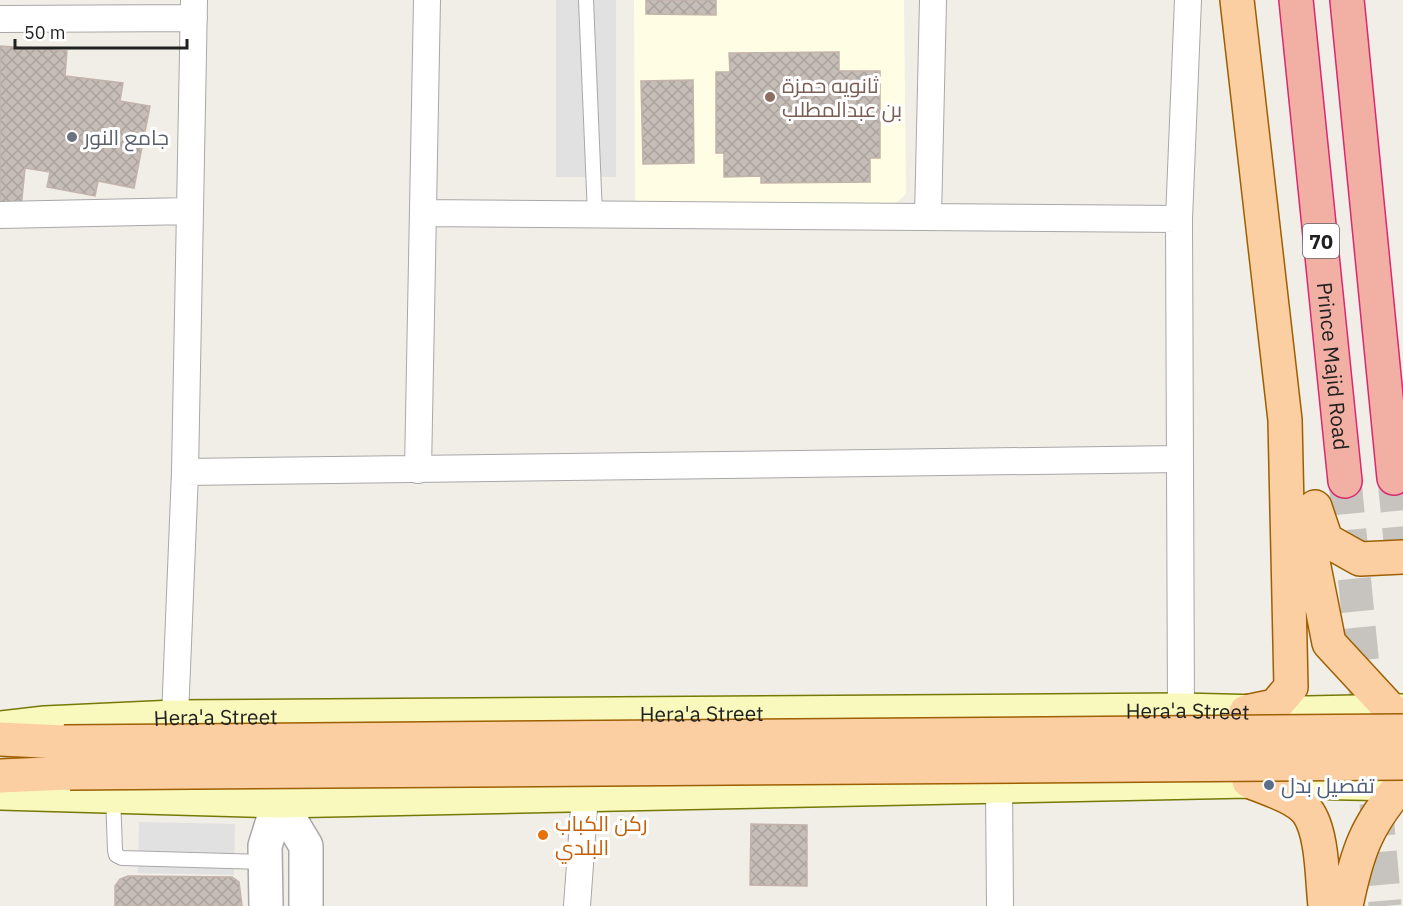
<svg xmlns="http://www.w3.org/2000/svg" width="1403" height="906" font-family="'IBM Plex Sans',Cairo,sans-serif">
	<defs>
		<pattern id="building-cross-hatch" width="8" height="8" patternUnits="userSpaceOnUse" patternTransform="scale(1.5)"><rect width="8" height="8" fill="#c6bdb7"/><path d="M0 0l8 8M0 8l8-8" fill="none" stroke="#aaa29d"/></pattern>
	</defs>
	<rect width="100%" height="100%" fill="#f1ede7"/>
	<path fill="#fffde3" d="M634 0H904L906 194 895 204 635 206Z"/>
	<path fill="#e1e1e1" d="M556 0H616V177H556Z
		M139 822 235 824 234 875 138 873Z"/>
	<path fill="url(#building-cross-hatch)" stroke="#c3b3aa" stroke-width="1.5" d="M646 0H716V15L646 14Z
		M0 46 67 51 65 76 123 83 120 101 150 106 134 188 98 181 95 196 47 187 50 172 25 168 21 209H0Z
		M839 52V71H880V158H870V182L761 183V176L724 177V153H716V72H730L729 53Z
		M693 80 694 163 643 164 641 81Z
		M751 824 807 825V886L750 885Z
		M128 876 232 877 239 882 242 906H115V886L120 879Z"/>
	<g fill="none" stroke-linecap="round" stroke-linejoin="round">
		<path stroke="#c7c4bf" stroke-width="33" stroke-dasharray="33 16" stroke-linecap="butt" d="M1394 478 1403 573
			M1345 481 1366 698
			M1376 803 1385 906"/>
		<g stroke="#a8a8a8" stroke-width="16">
			<path id="service" d="M586 0 595 215
				M113 796 115 850 116 855 122 858 265 862"/>
		</g>
		<g stroke="#a8a8a8" stroke-width="28">
			<path id="minor" d="M0 19 194 18
				M423 213 1179 219
				M0 215 189 211
				M928 217 933 0
				M418 470 427 0
				M185 472 1180 459
				M1181 710 1179 219 1188 0
				M175 717 185 472 194 0
				M999 787 1000 906
				M577 906 585 795"/>
		</g>
		<g stroke="#a8a8a8" stroke-width="36">
			<path id="tertiary" d="M279 801 306 846V906
				M266 906 265 846 279 801"/>
		</g>
		<g stroke="#757a05" stroke-width="36">
			<g id="secondary">
				<path id="s1" d="M0 728 45 723 175 717 1181 710 1308 713 1403 711"/>
				<path d="M0 793 279 801 1249 781 1403 784"/>
			</g>
		</g>
		<g stroke="#9d6000" stroke-width="36">
			<path id="primary" d="M1237 0 1285 420 1291 687 1275 706 1246 712
				M1315 507 1326 540 1360 559 1403 557
				M1304 516 1329 643 1403 723
				M0 739 64 742
				M0 776 70 773
				M1249 781C1267 789 1294 796 1307 811 1323 832 1322 880 1325 906
				M1346 906C1357 852 1366 825 1403 783"/>
		</g>
		<g stroke="#db2871" stroke-width="36">
			<g id="trunk">
				<path id="s2" d="M1296 0 1345 481"/>
				<path d="M1347 0 1394 478"/>
			</g>
		</g>
		<use href="#service" stroke="#fff" stroke-width="14"/>
		<use href="#minor" stroke="#fff" stroke-width="26"/>
		<use href="#tertiary" stroke="#fff" stroke-width="33"/>
		<use href="#secondary" stroke="#faf9bd" stroke-width="33"/>
		<use href="#primary" stroke="#fccfa2" stroke-width="33"/>
		<use href="#trunk" stroke="#f2b0a4" stroke-width="33"/>
		<g stroke="#9d6000" stroke-width="36" stroke-linecap="butt">
			<path id="primary-bridge" d="M64 742 1403 731
				M70 773 1403 763"/>
		</g>
		<use href="#primary-bridge" stroke="#fccfa2" stroke-width="33"/>
	</g>
	<circle fill="#8d6e63" stroke="#fff" stroke-width="2" cx="770" cy="97" r="6"/>
	<circle fill="#6b7280" stroke="#fff" stroke-width="2" cx="72" cy="137" r="6"/>
	<circle fill="#5c6f8a" stroke="#fff" stroke-width="2" cx="1269" cy="785" r="6"/>
	<circle fill="#e8710a" stroke="#fff" stroke-width="2" cx="543" cy="835" r="6"/>
	<g text-anchor="middle" dominant-baseline="central" stroke-width="6" stroke-linejoin="round" paint-order="stroke">
		<rect fill="#fff" stroke="#646464" stroke-width="1.5" x="1303" y="224" width="36" height="34" rx="4.5"/>
		<g font-size="20" font-weight="bold" fill="#212121">
			<text x="1321" y="241">70</text>
		</g>
		<g font-size="21" fill="#785e54" stroke="#fff" text-anchor="start">
			<text x="782" y="85">ثانويه حمزة<tspan x="782" dy="24">بن عبدالمطلب</tspan></text>
		</g>
		<g font-size="21" fill="#5b616d" stroke="#fff" text-anchor="start">
			<text x="84" y="137">جامع النور</text>
		</g>
		<g font-size="21" fill="#212121" stroke="#fff">
			<text stroke="none"><textPath href="#s2" startOffset="368">Prince Majid Road</textPath></text>
			<text stroke="none"><textPath href="#s1" startOffset="1188">Hera'a Street</textPath></text>
			<text stroke="none"><textPath href="#s1" startOffset="702">Hera'a Street</textPath></text>
			<text stroke="none"><textPath href="#s1" startOffset="216">Hera'a Street</textPath></text>
		</g>
		<g font-size="21" fill="#4e5e75" stroke="#fff" text-anchor="start">
			<text x="1281" y="785">تفصيل بدل</text>
		</g>
		<g font-size="21" fill="#c56008" stroke="#fff" text-anchor="start">
			<text x="555" y="823">ركن الكباب<tspan x="555" dy="24">البلدي</tspan></text>
		</g>
	</g>
	<path d="M15 39v9h172v-9" fill="none" stroke="#212121" stroke-width="3"/>
	<text x="24" y="39" font-size="18" fill="#212121" stroke="#ffffff" stroke-width="4.5" paint-order="stroke">50 m</text>
</svg>
